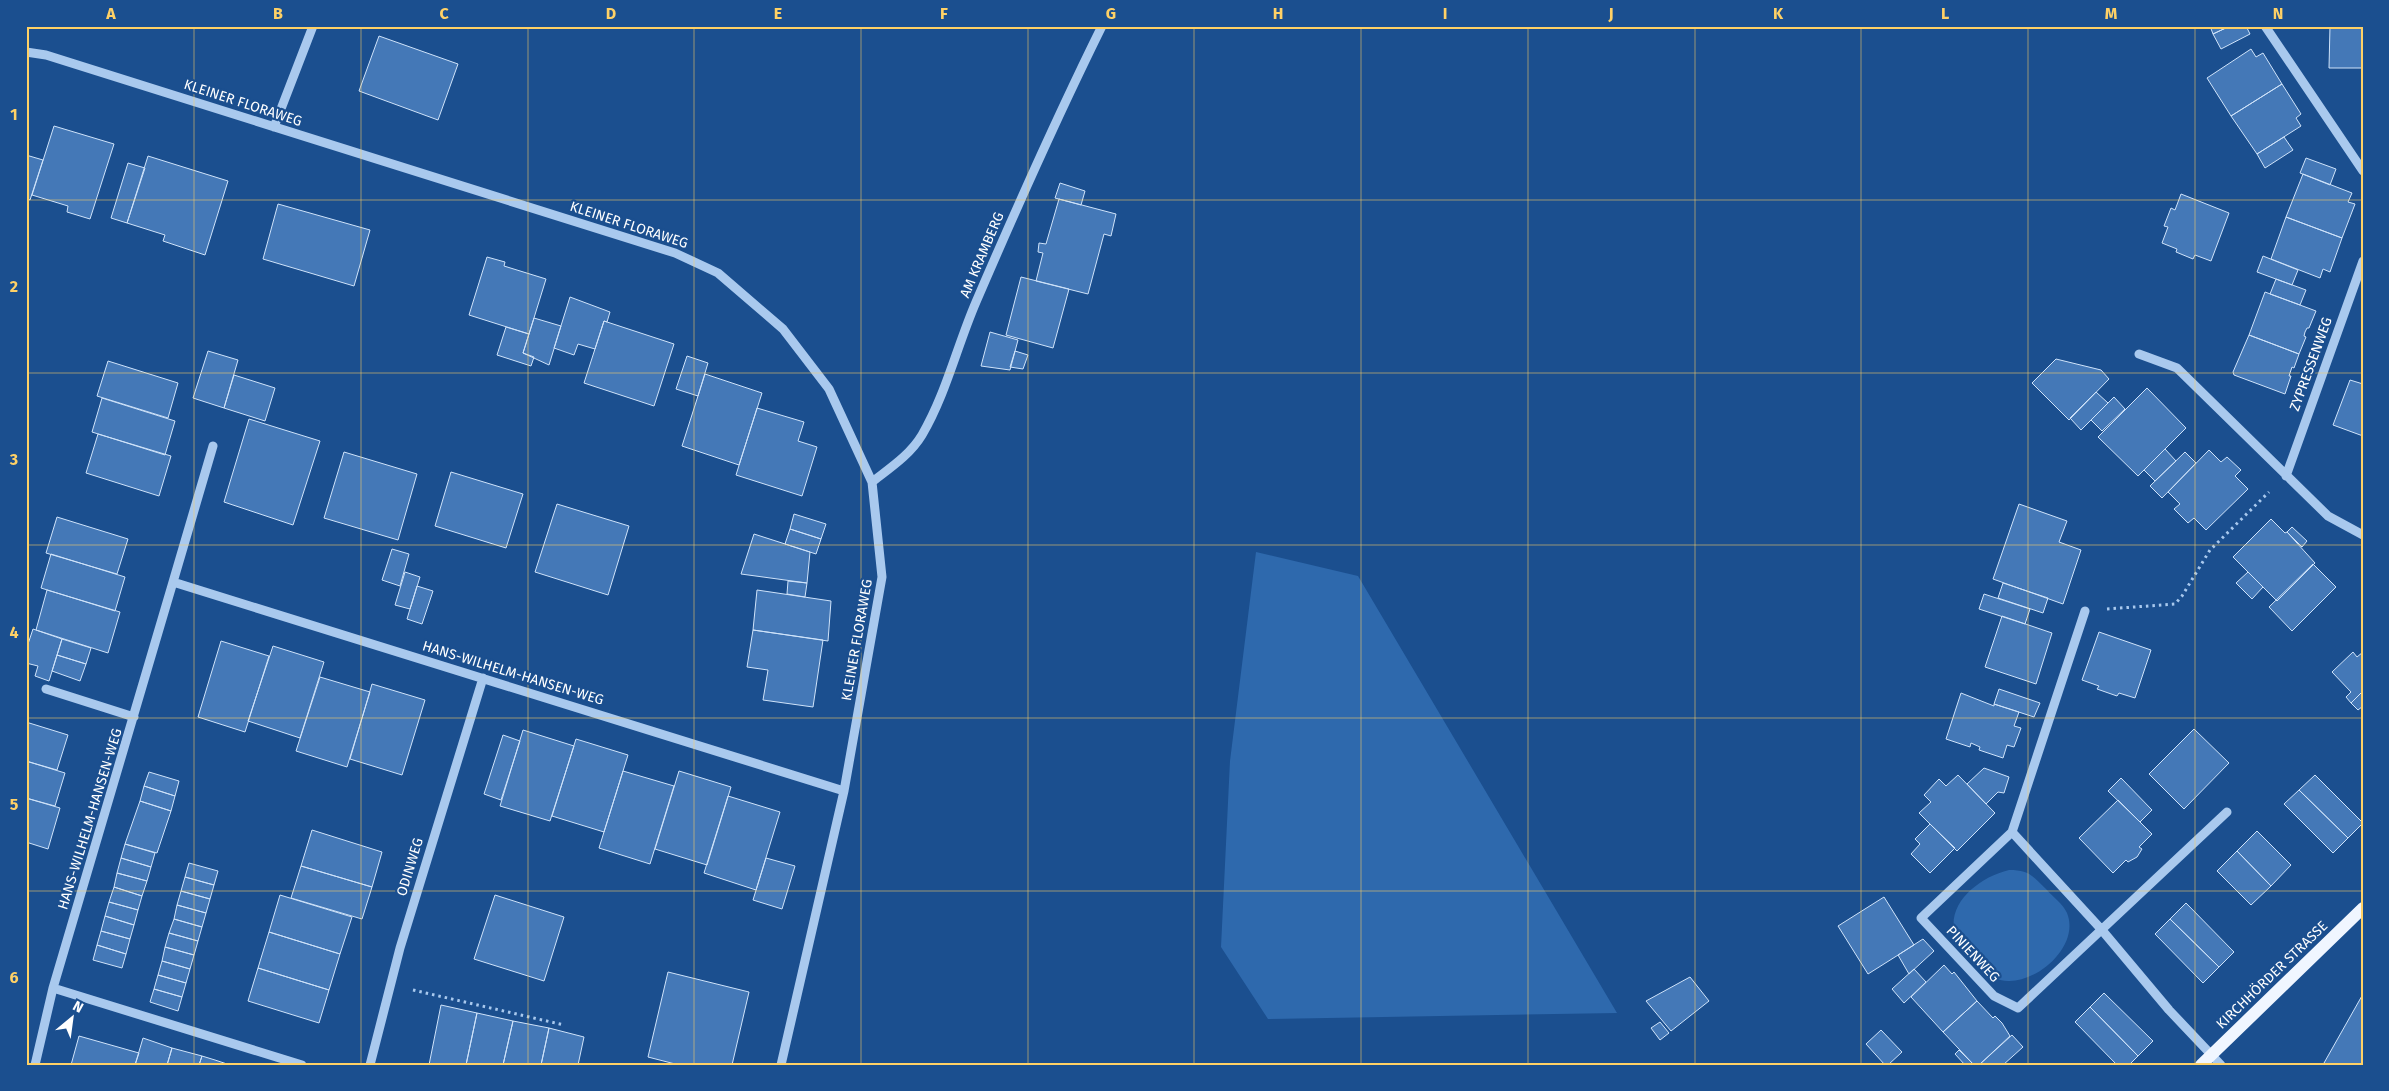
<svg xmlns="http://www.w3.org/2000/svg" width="2389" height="1091" font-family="'Fira Sans',sans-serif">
	<rect width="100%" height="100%" fill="#1b4f8f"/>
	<path fill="#2e69ad" d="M1256 552 1358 576 1617 1013 1268 1019 1221 947 1230 761Z
		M2009 870C2029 870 2033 876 2047 890 2053 897 2063 904 2067 913 2080 945 2039 982 2008 981 1991 981 1976 965 1965 952 1934 915 1972 879 2009 870Z"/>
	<path fill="#4478b7" stroke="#cfe3fa" d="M2210 26H2230L2213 34Z
		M2230 26H2246L2250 34 2221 49 2213 34Z
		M2330 26H2363V68H2329Z
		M379 36 458 64 438 120 359 91Z
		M2251 49 2256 57 2263 53 2282 84 2231 116 2207 78Z
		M2282 84 2301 114 2296 118 2301 126 2257 154 2231 116Z
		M54 126 114 144 90 219 67 212 68 206 32 195Z
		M2284 137 2293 150 2265 168 2257 154Z
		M26 155 43 160 30 200 26 198Z
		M148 156 228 181 205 255 163 241 165 235 127 223Z
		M2306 158 2336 169 2330 185 2300 173Z
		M128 163 145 168 127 223 111 218Z
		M2303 174 2352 193 2348 202 2355 204 2342 238 2286 217Z
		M1060 183 1085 191 1081 205 1055 198Z
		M2181 194 2229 213 2211 261 2195 255 2193 259 2176 252 2177 249 2162 243 2168 227 2164 226 2171 208 2175 210Z
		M1059 199 1116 214 1111 236 1104 234 1088 294 1036 281 1043 253 1038 252 1039 243 1046 244Z
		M278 204 370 230 354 286 263 259Z
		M2286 217 2342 238 2330 272 2323 269 2320 278 2271 259Z
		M2263 256 2298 270 2292 285 2257 272Z
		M487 257 505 262 504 266 546 279 529 334 469 315Z
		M1021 277 1069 289 1053 348 1006 335Z
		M2276 279 2306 290 2300 305 2270 294Z
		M2265 292 2316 311 2309 328H2307L2305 332 2304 336 2306 337 2299 354 2249 335Z
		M570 297 610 312 607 322 604 321 595 349 578 344 574 355 554 348Z
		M534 318 561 326 549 365 523 353Z
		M604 321 674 344 654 406 584 383Z
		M506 327 529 334 523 353 534 357 531 366 497 355Z
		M990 332 1018 340 1010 370 981 366Z
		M2249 335 2299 354 2294 368 2292 367 2289 376H2291L2285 394 2234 375 2233 372Z
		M208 351 238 360 224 408 193 398Z
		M1015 351 1028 355 1023 369 1010 367Z
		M687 356 708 363 698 396 676 389Z
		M2056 359 2101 370 2109 379 2069 420 2032 383Z
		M108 361 178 383 168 418 97 396Z
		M705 374 762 393 739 465 682 446Z
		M234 375 275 388 265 421 224 408Z
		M2350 380 2363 384V436L2333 425Z
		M2147 388 2186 428 2138 476 2098 437Z
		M2096 392 2108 403 2081 430 2070 418Z
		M2114 397 2125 409 2102 431 2091 420Z
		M102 398 175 421 165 455 92 432Z
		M757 408 804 422 798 441 817 447 802 496 736 475Z
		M249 419 320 441 293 525 224 502Z
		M98 434 171 456 159 496 86 473Z
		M2165 449 2176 461 2155 481 2144 470Z
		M2209 450 2221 462 2227 457 2241 470 2235 476 2248 489 2206 530 2194 518 2188 523 2174 509 2180 504 2168 492Z
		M344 452 417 474 398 540 324 518Z
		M2185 452 2196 463 2162 498 2150 486Z
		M451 472 523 494 506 548 435 526Z
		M557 504 629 526 608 595 535 572Z
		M2019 504 2067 521 2059 542 2081 550 2063 604 1993 579Z
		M794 514 826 524 821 539 790 529Z
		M57 517 128 539 117 574 46 553Z
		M2271 519 2285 533 2287 532 2315 563 2277 601 2233 557Z
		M2292 527 2307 541 2302 547 2287 532Z
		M790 529 821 539 816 554 785 544Z
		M754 534 810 552 807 583 741 574Z
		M392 549 409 554 400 586 382 580Z
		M51 554 125 577 115 611 41 588Z
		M2313 564 2336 587 2292 631 2269 607Z
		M405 572 420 577 410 609 395 605Z
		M2248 572 2263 587 2252 599 2236 583Z
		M788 581 807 583 805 597 787 594Z
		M2003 583 2048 598 2043 613 1998 598Z
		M417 586 433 591 422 624 407 619Z
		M47 590 120 612 108 653 36 630Z
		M757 590 831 601 828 641 753 630Z
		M1984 594 2030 609 2025 624 1979 609Z
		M2002 616 2052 633 2036 684 1985 667Z
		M33 629 62 639 49 681 35 676 38 666 26 663V650Z
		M753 630 823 640 813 707 763 700 768 670 747 667Z
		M2099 632 2151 650 2135 698 2119 693 2117 696 2097 689 2099 686 2082 680Z
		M62 639 91 648 86 664 57 655Z
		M221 641 269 656 245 732 198 717Z
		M273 646 324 662 300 738 248 721Z
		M2353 652 2357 657 2363 652V691L2351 703 2346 697 2351 692 2332 672Z
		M57 655 86 664 80 681 52 671Z
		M320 677 370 692 347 767 296 751Z
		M372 684 425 700 402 775 350 759Z
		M1999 689 2040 703 2034 717 1994 704Z
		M2363 691V706L2358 710 2351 703Z
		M1961 693 1994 706V704L2019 712 2014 726 2021 728 2014 747 2007 745 2003 758 1979 750 1980 747 1971 743 1970 747 1946 739Z
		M26 722 68 735 57 770 26 761Z
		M2194 729 2229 763 2184 809 2149 774Z
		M523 730 574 746 550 821 500 806Z
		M503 735 520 741 501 800 484 794Z
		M576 739 628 755 604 832 552 816Z
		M26 761 65 773 55 806 26 798Z
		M1984 768 2009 777 2004 793 1998 792 1986 804 1967 784Z
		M623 771 674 786 650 864 599 848Z
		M679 771 731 787 707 865 655 849Z
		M149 772 179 781 175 796 144 786Z
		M1958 775 1995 813 1957 851 1919 813 1931 802 1924 795 1939 779 1946 786Z
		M2315 775 2363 823 2348 838 2299 790Z
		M2121 778 2152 810 2140 822 2108 791Z
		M144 786 175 796 171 811 140 801Z
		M2299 790 2348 838 2333 853 2284 804Z
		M728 796 780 812 756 890 704 873Z
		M26 798 60 808 48 849 26 842Z
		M2118 800 2152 834 2139 847 2142 849 2137 857 2128 862 2126 860 2113 873 2079 838Z
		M140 801 171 811 157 853 125 844Z
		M1930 824 1955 848 1930 873 1911 854 1920 844 1915 839Z
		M312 830 382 852 372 887 301 866Z
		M2257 831 2291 865 2271 886 2237 851Z
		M125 844 155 853 151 867 121 858Z
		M2237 851 2271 886 2251 905 2217 871Z
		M121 858 151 867 147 881 117 873Z
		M766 858 795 866 782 909 753 900Z
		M189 863 218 871 214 885 185 877Z
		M301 866 372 887 362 919 291 898Z
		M117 873 147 881 142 896 114 887Z
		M185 877 214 885 210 899 181 891Z
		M114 887 142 896 138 910 109 902Z
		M181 891 210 899 206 913 177 905Z
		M280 895 352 917 340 954 269 932Z
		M495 895 564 917 544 981 474 959Z
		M1884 897 1914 945 1868 974 1838 926Z
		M109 902 138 910 134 925 105 916Z
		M2186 903 2234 952 2219 967 2170 919Z
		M177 905 206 913 202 927 174 919Z
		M105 916 134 925 130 939 101 931Z
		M174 919 202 927 198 941 169 933Z
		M2170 919 2219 967 2203 983 2155 934Z
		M101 931 130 939 126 954 97 945Z
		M269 932 340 954 329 990 258 968Z
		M169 933 198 941 194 955 165 947Z
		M1923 939 1934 951 1909 974 1898 955Z
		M97 945 126 954 122 968 93 960Z
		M165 947 194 955 190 969 162 961Z
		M162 961 190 969 186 983 158 975Z
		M1944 965 1952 974 1954 972 1977 1001 1943 1032 1911 997Z
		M258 968 329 990 319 1023 248 1001Z
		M1914 969 1926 982 1904 1003 1892 989Z
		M668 972 749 992 732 1065H679L648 1057Z
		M158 975 186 983 182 997 154 989Z
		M1690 977 1709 1001 1671 1031 1646 1001Z
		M154 989 182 997 178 1011 150 1002Z
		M2104 993 2153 1041 2138 1056 2090 1007Z
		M2363 994V1065H2328L2324 1063Z
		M1977 1001 1993 1018 1995 1016 2002 1023 2010 1036 1979 1065H1974L1943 1032Z
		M441 1005 477 1013 466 1065H429Z
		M2090 1007 2138 1056 2129 1065H2117L2075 1022Z
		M477 1013 513 1021 503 1065H466Z
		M513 1021 549 1028 541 1065H503Z
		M1660 1022 1669 1033 1660 1040 1651 1028Z
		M549 1028 584 1037 578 1065H541Z
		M1881 1030 1902 1052 1888 1065H1885L1866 1044Z
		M2012 1035 2023 1047 2003 1065H1979Z
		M79 1036 139 1053 135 1065H71Z
		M143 1038 172 1048 167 1065H135Z
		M172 1048 202 1056 199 1065H167Z
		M1959 1050 1974 1065H1965L1955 1054Z
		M202 1056 215 1060 230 1065H199Z"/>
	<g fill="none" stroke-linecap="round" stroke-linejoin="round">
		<path stroke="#a9c9ee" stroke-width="3" stroke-dasharray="2.5 4" stroke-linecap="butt" d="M2107 609 2175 604 2182 596 2210 550 2269 492
			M413 990 564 1025"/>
		<path stroke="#a9c9ee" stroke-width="9" d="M2265 26 2363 171
			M26 52 46 55 675 253 718 273 783 329 829 389 872 482 882 577 844 791 781 1065
			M274 127 313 26
			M2139 354 2177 368 2328 516 2363 535
			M2286 476 2363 261
			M872 482C890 468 910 455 922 435 946 394 957 346 976 302 1016 209 1057 117 1102 26
			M173 582 213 446
			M2085 611 2012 832 2101 929 2169 1010 2221 1065
			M46 689 134 717
			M2012 832 1921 918 1994 996 2018 1008 2227 812
			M53 988 302 1065
			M35 1065 53 988 173 582 844 791
			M370 1065 400 948 483 678"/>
		<path stroke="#f0f6ff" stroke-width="12" d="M2201 1065 2363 908"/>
	</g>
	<path fill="none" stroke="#ffd166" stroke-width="1" stroke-opacity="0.55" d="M194 26V1065M361 26V1065M528 26V1065M694 26V1065M861 26V1065M1028 26V1065M1194 26V1065M1361 26V1065M1528 26V1065M1695 26V1065M1861 26V1065M2028 26V1065M2195 26V1065M26 200H2363M26 373H2363M26 545H2363M26 718H2363M26 891H2363"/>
	<g text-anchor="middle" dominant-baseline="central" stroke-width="4.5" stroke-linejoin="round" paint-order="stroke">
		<g font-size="14" fill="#fff" stroke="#1b4f8f">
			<text transform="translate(243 103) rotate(18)">KLEINER FLORAWEG</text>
			<text transform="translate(629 225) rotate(18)">KLEINER FLORAWEG</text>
			<text transform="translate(982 255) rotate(-67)">AM KRAMBERG</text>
			<text transform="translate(2311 364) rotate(-70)">ZYPRESSENWEG</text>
			<text transform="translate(857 640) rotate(-80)">KLEINER FLORAWEG</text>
			<text transform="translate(513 673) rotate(17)">HANS-WILHELM-HANSEN-WEG</text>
			<text transform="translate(90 819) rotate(-73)">HANS-WILHELM-HANSEN-WEG</text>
			<text transform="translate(410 867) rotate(-73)">ODINWEG</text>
			<text transform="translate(1973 954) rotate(47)">PINIENWEG</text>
			<text transform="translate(2272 975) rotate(-44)">KIRCHHÖRDER STRASSE</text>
		</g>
	</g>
	<rect width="2389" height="1091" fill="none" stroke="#1b4f8f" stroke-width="55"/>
	<g transform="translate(72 1018) rotate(29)" stroke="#1b4f8f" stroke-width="4" paint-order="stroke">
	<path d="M0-4L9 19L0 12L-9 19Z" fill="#ffffff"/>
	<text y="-8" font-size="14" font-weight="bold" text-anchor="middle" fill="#ffffff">N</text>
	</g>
	<rect x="28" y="28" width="2334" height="1036" fill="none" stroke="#ffd166" stroke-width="2"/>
	<g font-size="16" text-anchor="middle" font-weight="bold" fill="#ffd166">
		<text x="111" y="19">A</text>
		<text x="278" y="19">B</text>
		<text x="444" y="19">C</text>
		<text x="611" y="19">D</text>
		<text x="778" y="19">E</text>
		<text x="944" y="19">F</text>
		<text x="1111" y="19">G</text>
		<text x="1278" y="19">H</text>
		<text x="1445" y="19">I</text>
		<text x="1611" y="19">J</text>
		<text x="1778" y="19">K</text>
		<text x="1945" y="19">L</text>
		<text x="2111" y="19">M</text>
		<text x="2278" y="19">N</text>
		<text x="14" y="120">1</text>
		<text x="14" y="292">2</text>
		<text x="14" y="465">3</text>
		<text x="14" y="638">4</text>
		<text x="14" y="810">5</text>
		<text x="14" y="983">6</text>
	</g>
</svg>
